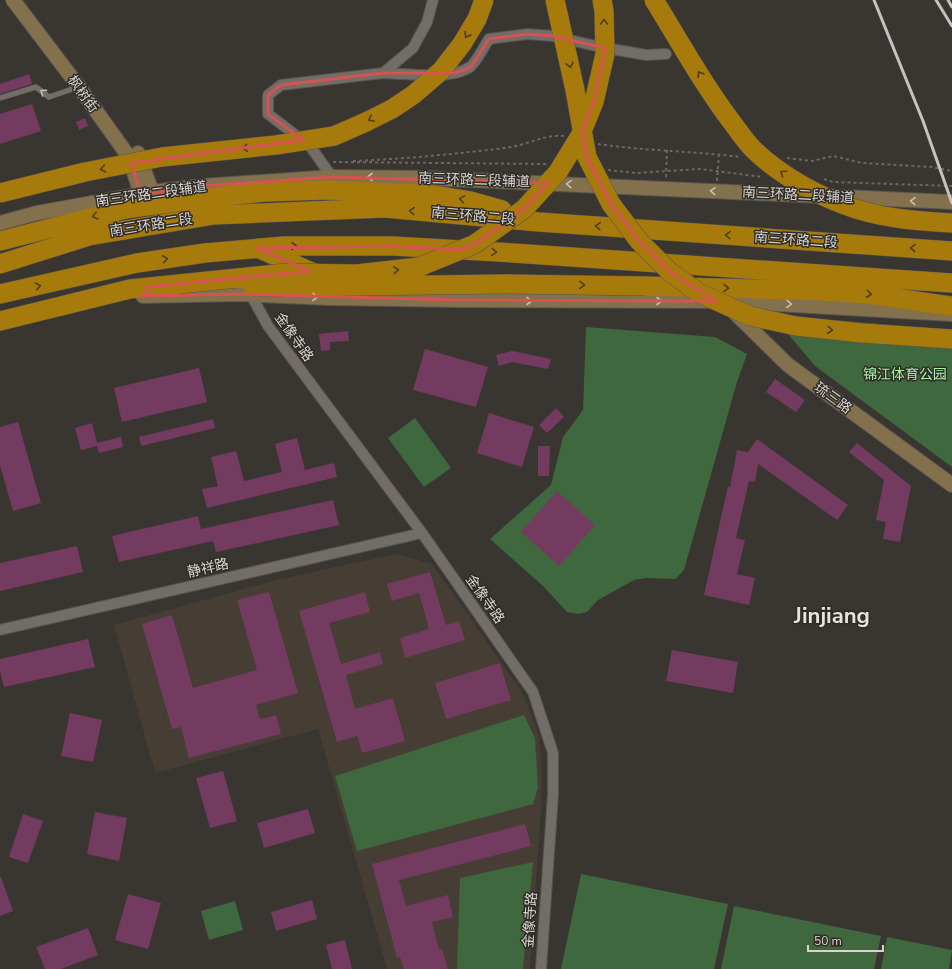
<svg xmlns="http://www.w3.org/2000/svg" width="952" height="969" font-family="'Nunito Sans','Noto Sans SC',sans-serif">
	<rect width="100%" height="100%" fill="#393531"/>
	<path fill="#463d34" d="M396 554 432 564 522 692 539 735 542 778 541 809 530 969H387L318 729 155 773 114 625 276 580Z"/>
	<path fill="#3f683f" d="M772 315 952 330V467L815 366Z
		M586 327 715 337 747 354 737 382 684 570 675 579 646 578 634 580 598 600 587 612 579 614 567 612 543 586 490 539 551 485 563 437 583 410Z
		M415 418 451 468 424 487 388 438Z
		M524 715 535 738 538 788 533 804 357 851 335 776Z
		M533 862 523 969H457L460 878Z
		M581 874 728 904 714 969H561Z
		M235 901 243 930 209 940 201 911Z
		M734 906 881 936 874 969H721Z
		M887 937 952 950 949 969H881Z"/>
	<path fill="#743b61" d="M29 74 32 84 0 94V84Z
		M32 104 41 131 0 144V114Z
		M85 118 88 126 79 130 76 122Z
		M348 331 349 341 330 342V350L321 351 319 334Z
		M425 349 488 367 476 407 413 390Z
		M512 351 551 359 548 369 512 362 499 366 496 355Z
		M199 368 207 402 122 422 114 388Z
		M775 379 805 400 796 412 766 392Z
		M556 408 564 417 547 433 539 425Z
		M489 413 534 427 522 467 477 453Z
		M213 419 215 428 141 446 139 437Z
		M18 422 41 503 13 511 0 465V427Z
		M92 423 97 443 121 437 123 447 99 453 97 446 81 450 75 428Z
		M297 438 305 470 334 463 337 477 207 508 202 489 218 486 211 457 236 451 244 481 282 472 275 444Z
		M757 439 848 505 837 520 758 464 755 482 749 481 736 538 745 540 737 574 755 578 749 605 704 595 728 486 730 487 737 450 748 452Z
		M857 443 911 486 900 542 883 539 886 522 876 520 884 480 849 452Z
		M538 446H550L549 476H538Z
		M557 491 595 525 559 566 521 532Z
		M333 500 339 525 216 552 213 541 119 562 112 536 198 516 201 529Z
		M77 546 83 572 0 591V563Z
		M430 572 446 625 459 621 465 640 405 658 400 638 429 629 419 593 392 601 387 584Z
		M269 592 298 693 256 705 260 719 276 715 281 734 189 758 181 727 172 729 142 624 172 615 193 688 257 670 237 600Z
		M365 592 370 612 329 623 341 664 380 652 383 664 346 675 355 709 393 698 405 741 362 753 357 736 337 742 299 611Z
		M88 639 95 667 4 687 0 671V659Z
		M672 650 738 662 733 693 666 681Z
		M500 663 511 700 446 719 435 683Z
		M70 713 102 720 93 762 61 756Z
		M223 771 237 821 210 828 196 778Z
		M308 809 315 833 264 848 257 823Z
		M95 812 127 818 119 861 87 854Z
		M23 814 43 821 28 863 9 857Z
		M525 824 531 846 399 880 406 906 448 895 453 917 432 922 439 950 442 949 448 969H404L400 957 397 958 372 864Z
		M1 877 13 911 0 916V878Z
		M128 894 161 903 148 949 115 940Z
		M312 900 317 919 276 931 271 912Z
		M88 928 98 955 61 969H45L36 947Z
		M345 940 352 969H332L326 945Z"/>
	<g fill="none" stroke-linecap="round" stroke-linejoin="round">
		<g stroke="#575350" stroke-width="6">
			<path id="lane" d="M0 98 36 87 49 97 78 87"/>
		</g>
		<g stroke="#575350" stroke-width="12">
			<path id="street" d="M383 73C406 74 451 80 470 67 475 64 485 45 489 39L527 34 553 36 600 47 646 55 666 54
				M332 177 310 146 268 114V95L281 85 383 73 413 48 427 22 433 0
				M251 295 268 326 422 533 533 692 553 753V794L541 969
				M0 630 422 533"/>
		</g>
		<g stroke="#575350" stroke-width="16">
			<path id="secondary" d="M13 0 79 87 129 157 141 194
				M138 153 152 192
				M0 223 37 213 152 192 202 186 332 177 427 178 952 202
				M143 296 240 294 329 298 457 300 723 301 951 314
				M735 313 788 365 952 485"/>
		</g>
		<g stroke="#575350" stroke-width="20">
			<path id="highway" d="M0 241 125 209 212 197 265 192 328 190 426 194 470 201 502 210
				M260 249 316 274
				M0 264 89 236 214 215 385 208 539 222 952 251
				M645 286 822 291 867 294 952 306
				M0 294 137 263 205 253 284 246H393L513 253 952 283
				M0 321 130 289 179 284"/>
		</g>
		<path stroke="#6c6965" stroke-width="2" stroke-dasharray="3 3" stroke-linecap="butt" d="M598 144C645 151 693 151 741 157
			M787 158 812 161 833 156 862 163 932 167 952 171
			M353 161C404 159 455 154 505 148 525 146 544 134 564 136
			M333 162 546 164
			M608 170 636 173 700 169 763 177
			M666 177 667 150
			M824 179 833 182 952 186
			M717 181 719 154"/>
		<use href="#lane" stroke="#726d68" stroke-width="5"/>
		<use href="#street" stroke="#726d68" stroke-width="10"/>
		<use href="#secondary" stroke="#82714c" stroke-width="14"/>
		<use href="#highway" stroke="#a77a0c" stroke-width="19"/>
		<path stroke="#c5c2bf" stroke-width="3" d="M874 0 923 121 952 203
			M936 0 952 26
			M948 0 952 7"/>
		<g stroke="#575350" stroke-width="20" stroke-linecap="butt">
			<path id="highway-bridge" d="M555 0 575 90 587 157 611 204 639 241 670 272 699 293 750 316 796 326 862 333 952 339
				M654 0C680 42 704 86 734 125 740 133 746 142 753 149 779 175 821 198 856 209 887 219 920 221 952 223
				M0 193 85 172 162 157 276 145 334 136 366 122 392 109 413 95 441 71 462 44 477 19 484 0
				M179 284 286 273 357 274 419 267 475 244 524 209 558 172 580 136 594 102 605 54 604 11 602 0
				M252 286 282 287 504 284 645 286"/>
		</g>
		<use href="#highway-bridge" stroke="#a77a0c" stroke-width="19"/>
	</g>
	<defs><path id="oneway-chevron" d="M-2-3.5L2.5 0L-2 3.5" fill="none" stroke-width="1.6" stroke-linecap="round" stroke-linejoin="round"/></defs>
	<g stroke="#4d3f20">
		<use href="#oneway-chevron" transform="translate(604 22) rotate(-91)"/>
		<use href="#oneway-chevron" transform="translate(467 35) rotate(121)"/>
		<use href="#oneway-chevron" transform="translate(570 65) rotate(77)"/>
		<use href="#oneway-chevron" transform="translate(700 74) rotate(-122)"/>
		<use href="#oneway-chevron" transform="translate(371 119) rotate(153)"/>
		<use href="#oneway-chevron" transform="translate(245 148) rotate(174)"/>
		<use href="#oneway-chevron" transform="translate(103 169) rotate(169)"/>
		<use href="#oneway-chevron" transform="translate(783 173) rotate(-145)"/>
		<use href="#oneway-chevron" transform="translate(462 199) rotate(-171)"/>
		<use href="#oneway-chevron" transform="translate(412 211) rotate(-175)"/>
		<use href="#oneway-chevron" transform="translate(95 216) rotate(166)"/>
		<use href="#oneway-chevron" transform="translate(598 226) rotate(-176)"/>
		<use href="#oneway-chevron" transform="translate(728 235) rotate(-176)"/>
		<use href="#oneway-chevron" transform="translate(294 246)"/>
		<use href="#oneway-chevron" transform="translate(913 248) rotate(-176)"/>
		<use href="#oneway-chevron" transform="translate(494 252) rotate(3)"/>
		<use href="#oneway-chevron" transform="translate(165 259) rotate(-8)"/>
		<use href="#oneway-chevron" transform="translate(396 270) rotate(-6)"/>
		<use href="#oneway-chevron" transform="translate(582 285) rotate(1)"/>
		<use href="#oneway-chevron" transform="translate(38 286) rotate(-13)"/>
		<use href="#oneway-chevron" transform="translate(726 288) rotate(2)"/>
		<use href="#oneway-chevron" transform="translate(869 294) rotate(6)"/>
		<use href="#oneway-chevron" transform="translate(830 330) rotate(6)"/>
	</g>
	<use stroke="#bebab7" href="#oneway-chevron" transform="translate(43 92) rotate(-146)"/>
	<g stroke="#c6c0b6">
		<use href="#oneway-chevron" transform="translate(370 177) rotate(-180)"/>
		<use href="#oneway-chevron" transform="translate(569 184) rotate(-177)"/>
		<use href="#oneway-chevron" transform="translate(713 191) rotate(-177)"/>
		<use href="#oneway-chevron" transform="translate(913 201) rotate(-177)"/>
		<use href="#oneway-chevron" transform="translate(315 297) rotate(2)"/>
		<use href="#oneway-chevron" transform="translate(529 301)"/>
		<use href="#oneway-chevron" transform="translate(659 301)"/>
		<use href="#oneway-chevron" transform="translate(789 304) rotate(3)"/>
	</g>
	<path fill="none" stroke="#d65352" stroke-width="3" stroke-linejoin="round" d="M527 34 553 36 605 48 594 102 582 130 587 157 611 204 639 241 670 272 716 301 457 300 240 294 142 296 147 295V287L309 271 257 248 393 246 461 250 475 244 524 209 548 183 332 177 202 186 141 194 131 163 303 140 268 114V95L281 85 383 73H456L471 67 489 39Z"/>
	<g text-anchor="middle" dominant-baseline="central" stroke-width="3" stroke-linejoin="round" paint-order="stroke">
		<g font-size="14" fill="#d7d4d1" stroke="#2f2b27">
			<text transform="translate(83 94) rotate(54)">枫树街</text>
			<text transform="translate(474 180) rotate(2)">南三环路二段辅道</text>
			<text transform="translate(151 194) rotate(-8)">南三环路二段辅道</text>
			<text transform="translate(798 195) rotate(3)">南三环路二段辅道</text>
			<text transform="translate(473 216) rotate(5)">南三环路二段</text>
			<text transform="translate(151 225) rotate(-9)">南三环路二段</text>
			<text transform="translate(796 240) rotate(4)">南三环路二段</text>
			<text transform="translate(294 337) rotate(55)">金像寺路</text>
			<text transform="translate(833 398) rotate(36)">琉三路</text>
			<text transform="translate(208 568) rotate(-13)">静祥路</text>
			<text transform="translate(485 599) rotate(55)">金像寺路</text>
			<text transform="translate(530 920) rotate(-86)">金像寺路</text>
		</g>
		<g font-size="14" fill="#a7f0a6" stroke="#2f2b27">
			<text x="905" y="374">锦江体育公园</text>
		</g>
		<g font-size="22" font-weight="bold" fill="#e8e3dd" stroke="#2f2b27">
			<text x="832" y="616">Jinjiang</text>
		</g>
	</g>
	<path d="M808 945v6h75v-6" fill="none" stroke="#d7d4d1" stroke-width="2"/>
	<text x="814" y="945" font-size="12" fill="#d7d4d1" stroke="#2f2b27" stroke-width="3" paint-order="stroke">50 m</text>
</svg>
